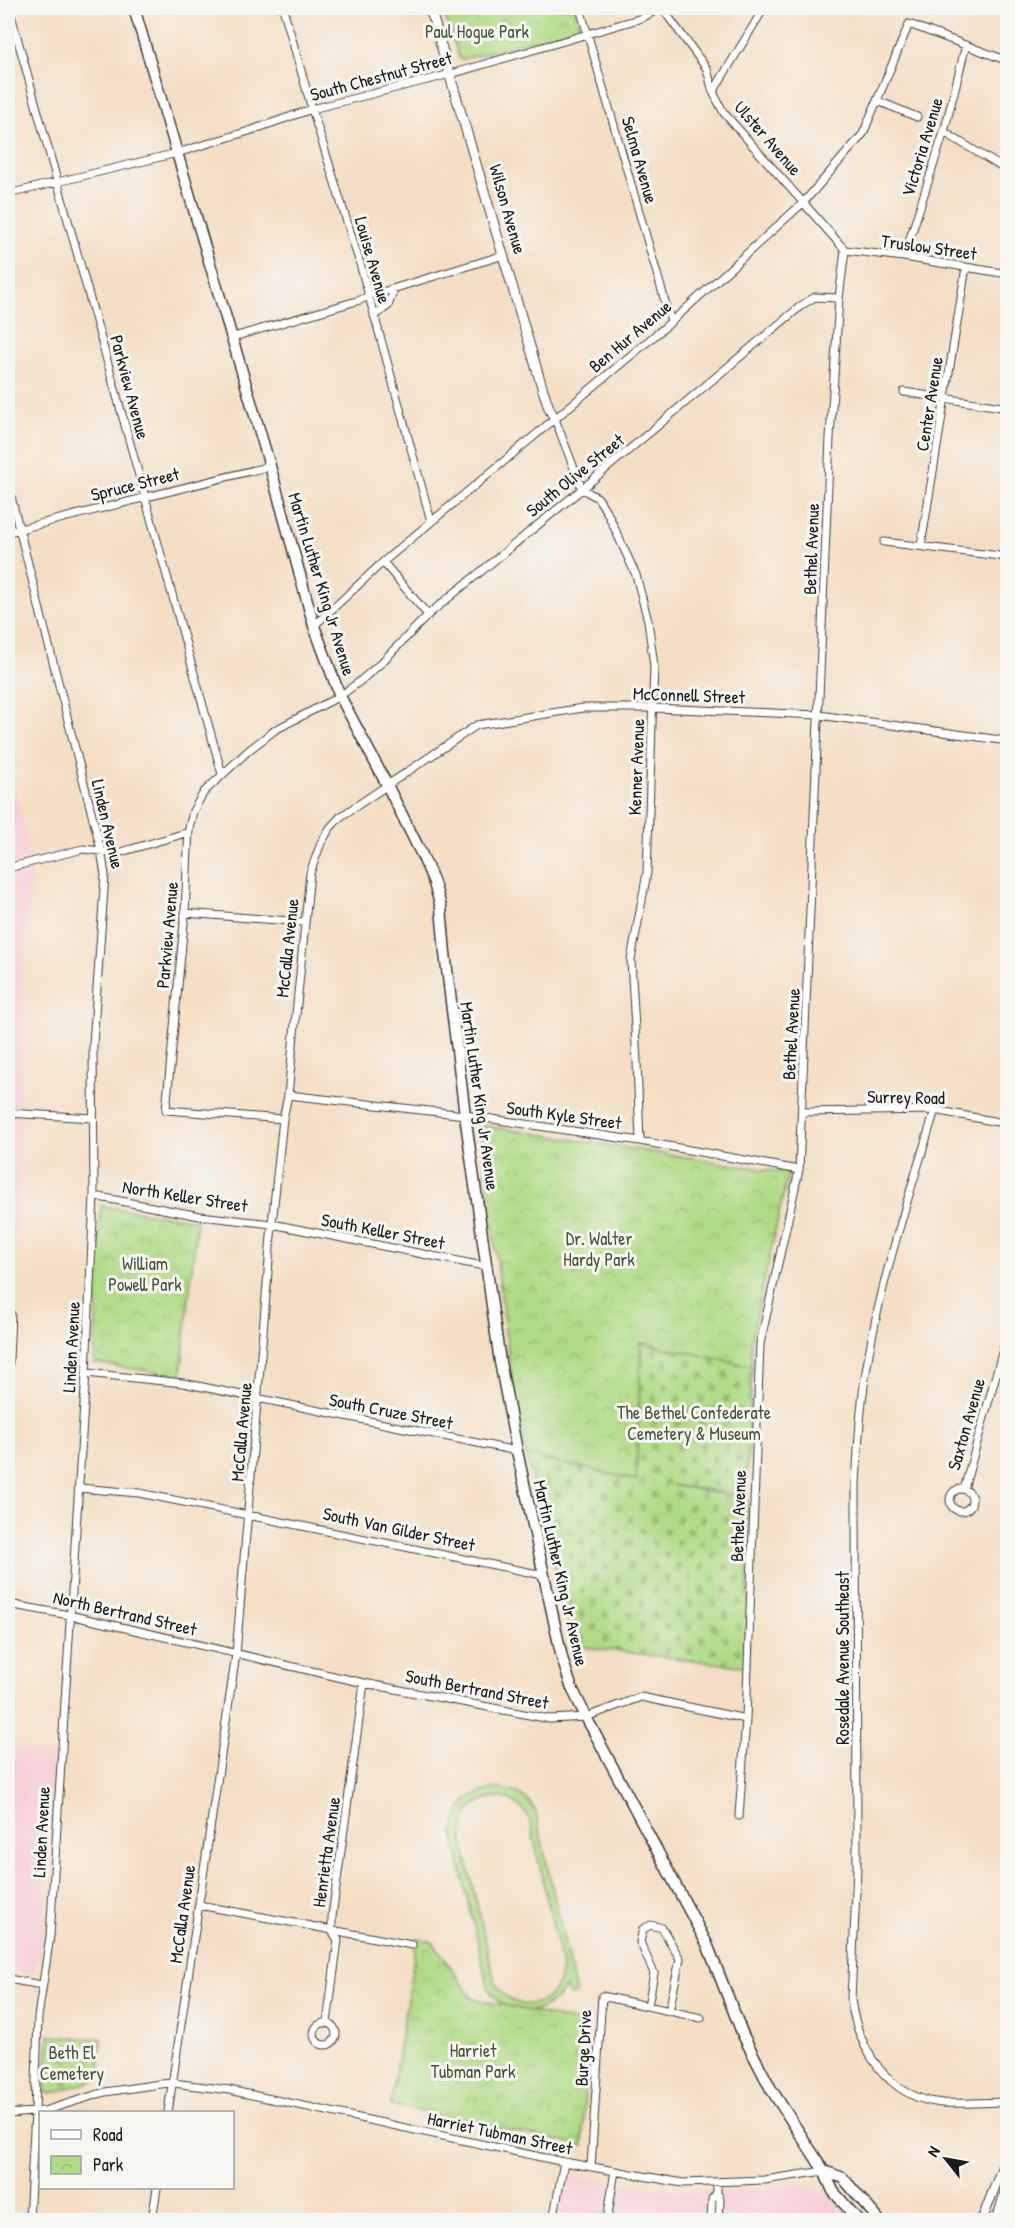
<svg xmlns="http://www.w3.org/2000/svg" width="1015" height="2228" font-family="'Patrick Hand',sans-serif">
	<defs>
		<pattern id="cemetery-stones" width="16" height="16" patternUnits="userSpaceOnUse" patternTransform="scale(1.5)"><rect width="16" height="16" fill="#b0da85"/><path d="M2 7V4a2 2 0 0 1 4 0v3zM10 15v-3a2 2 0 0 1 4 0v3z" fill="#97ba72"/></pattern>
		<pattern id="park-crowns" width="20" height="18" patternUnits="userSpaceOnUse" patternTransform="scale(1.5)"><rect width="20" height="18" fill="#b0da85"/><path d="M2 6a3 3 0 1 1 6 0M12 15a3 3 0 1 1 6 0" fill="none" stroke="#97ba72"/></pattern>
	</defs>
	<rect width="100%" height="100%" fill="#f6f6f2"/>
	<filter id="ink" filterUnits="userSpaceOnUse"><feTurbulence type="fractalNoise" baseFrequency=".0167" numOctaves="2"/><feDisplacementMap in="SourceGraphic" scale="12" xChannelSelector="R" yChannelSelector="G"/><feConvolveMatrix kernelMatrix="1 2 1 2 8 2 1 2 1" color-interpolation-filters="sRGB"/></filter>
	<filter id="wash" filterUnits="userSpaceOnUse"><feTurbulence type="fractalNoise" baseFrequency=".008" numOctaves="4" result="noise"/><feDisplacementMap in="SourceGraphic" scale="24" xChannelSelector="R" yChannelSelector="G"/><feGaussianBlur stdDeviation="1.35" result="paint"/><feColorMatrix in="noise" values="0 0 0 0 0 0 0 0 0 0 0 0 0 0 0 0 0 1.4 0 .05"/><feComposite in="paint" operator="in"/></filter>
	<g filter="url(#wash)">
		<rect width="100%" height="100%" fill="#f4dec5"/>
		<path fill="#f7cfd5" d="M8 762 28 840 32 866 31 895 24 937 20 1042V1145L11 1319 8 1318Z
			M8 1747 55 1756 42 1943 38 1965 35 1972 31 1975 8 1971Z
			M566 2174 649 2188 713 2193 800 2184 825 2191 850 2220H559Z"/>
		<path fill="#b0da85" stroke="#667b50" stroke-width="1.5" fill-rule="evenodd" d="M494 1789C512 1788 526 1794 535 1810L576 1994 569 1996 566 1987C547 2018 506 2021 488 1987L456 1847C450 1817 462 1793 494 1789ZM498 1797C514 1799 523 1807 530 1821L562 1966C561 2007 515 2019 495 1983L463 1844C460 1819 471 1799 498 1797Z"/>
		<path fill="url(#cemetery-stones)" stroke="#667b50" stroke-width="1.5" d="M641 1343 752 1366 746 1495 672 1485 748 1499V1667L575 1646 526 1455 636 1479Z
			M49 2036 102 2039 99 2079 50 2094 45 2091Z"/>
		<path fill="url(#park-crowns)" stroke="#667b50" stroke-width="1.5" d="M471 8H574L580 28 460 60 445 15Z
			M480 1125 788 1173 751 1341 752 1366 641 1343 636 1480 526 1455 511 1376Z
			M101 1206 197 1220 181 1376 94 1363Z
			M417 1938 433 1942 472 1998 587 2024 583 2146 390 2105Z"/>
	</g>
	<g filter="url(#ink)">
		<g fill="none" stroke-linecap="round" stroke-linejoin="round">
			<g stroke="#3c3935" stroke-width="9">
				<path id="minor" d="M9 8 222 774
					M283 8 312 109 361 267 431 521
					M580 8 671 322
					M662 8 707 69 713 92 724 113 845 250
					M713 92 764 8
					M878 101 917 117
					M944 132 1008 171
					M8 194 177 153 249 131 312 109 451 74 642 18 660 8
					M845 250 904 257 1008 274
					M904 257 944 132 966 45
					M374 316 388 306 394 289
					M230 338 360 300 369 296 504 255
					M904 392 1008 408
					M555 419 582 489 598 498 608 514 636 575 648 621 654 666 647 873 631 960 637 1062 640 1141
					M8 485 101 850 105 875 93 1044 94 1196 86 1373 50 1936 38 2017 35 2112 29 2220
					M8 532 270 466
					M884 542 1008 557
					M921 546 966 267
					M383 562 428 615
					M314 626 383 562 671 322 804 202 863 134 909 24 1008 61
					M8 868 83 849 118 853 189 832
					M185 913 304 922
					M288 1095 465 1115 640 1141 799 1170
					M935 1110C907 1202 875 1297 863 1393 859 1423 858 1453 856 1484L857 1868 851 2000C858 2049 888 2098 942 2103 964 2104 986 2102 1008 2102
					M802 1112 935 1110 1008 1124
					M8 1113 93 1118
					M283 1119 166 1110 185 913 189 828 193 811 204 792 249 750 275 730 340 696 359 682 381 663 430 613 582 489 802 305 815 297 839 298
					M94 1196 200 1216 272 1224 488 1267
					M86 1373 183 1383 517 1451
					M8 1382 11 1314
					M78 1488 139 1493 543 1575
					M964 1489 1008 1332
					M950 1500a11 11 0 1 1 22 0a11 11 0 1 1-22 0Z
					M8 1604 69 1615 364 1683 550 1719 586 1717 641 1697 746 1719
					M739 1816 746 1719 760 1344 799 1170 830 438 839 298 845 250
					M199 1905 412 1945
					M8 1979 42 1985
					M648 2006 654 1973 640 1942 643 1929 651 1925 662 1928 680 1959 669 2011
					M327 2023 338 1940 332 1931V1917L364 1683
					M314 2034a11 11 0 1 1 22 0a11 11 0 1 1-22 0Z
					M168 2112 236 1654 272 1224 283 1119 288 1095 310 873 321 843 330 828 340 817 477 725 583 708H654L819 715 1008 741
					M8 2114 44 2111 105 2092 160 2084 173 2083 229 2090 564 2162 683 2183 764 2180 824 2171
					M591 2167 602 1996 701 2018
					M717 2183V2193L720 2198 719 2220
					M152 2220 157 2188
					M553 2220 564 2162
					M607 2220 615 2171
					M711 2220 712 2199 717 2193"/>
			</g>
			<g stroke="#3c3935" stroke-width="11">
				<path id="tertiary" d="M430 8 542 387 549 408 555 419
					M1008 2107 1005 2161 1008 2182
					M982 2220 1004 2163
					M997 2220 1008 2183"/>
			</g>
			<g stroke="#3c3935" stroke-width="13">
				<path id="secondary" d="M134 8 270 466 314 626 340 696 387 785 422 855 433 880 441 907 445 953 465 1115 500 1362 517 1451 562 1658 571 1686 586 1717 707 1944 743 2035 771 2089 824 2171 833 2191 858 2220
					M824 2171 843 2178 879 2220"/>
			</g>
			<use href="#minor" stroke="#fff" stroke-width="7"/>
			<use href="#tertiary" stroke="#fff" stroke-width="9"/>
			<use href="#secondary" stroke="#fff" stroke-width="10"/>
		</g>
	</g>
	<g text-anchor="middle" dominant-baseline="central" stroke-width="6" stroke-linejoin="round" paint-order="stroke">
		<g font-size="18" fill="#48553c" stroke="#f6f6f2">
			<text x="477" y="31">Paul Hogue Park</text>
			<text x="599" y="1238">Dr. Walter<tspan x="599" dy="21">Hardy Park</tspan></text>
			<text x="145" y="1263">William<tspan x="145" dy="21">Powell Park</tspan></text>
			<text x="694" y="1412">The Bethel Confederate<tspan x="694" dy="21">Cemetery &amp; Museum</tspan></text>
			<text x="473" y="2050">Harriet<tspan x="473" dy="21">Tubman Park</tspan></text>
			<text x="72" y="2052">Beth El<tspan x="72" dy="21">Cemetery</tspan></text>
		</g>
		<g font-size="18" fill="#1c1c1c" stroke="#f6f6f2">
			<text transform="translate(381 76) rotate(-15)">South Chestnut Street</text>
			<text transform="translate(768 138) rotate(49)">Ulster Avenue</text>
			<text transform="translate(922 147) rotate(-73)">Victoria Avenue</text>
			<text transform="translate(640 160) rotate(74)">Selma Avenue</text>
			<text transform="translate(508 209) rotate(74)">Wilson Avenue</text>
			<text transform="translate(929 247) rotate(8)">Truslow Street</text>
			<text transform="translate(373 260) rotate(74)">Louise Avenue</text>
			<text transform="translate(630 336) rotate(-40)">Ben Hur Avenue</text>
			<text transform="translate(130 387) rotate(75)">Parkview Avenue</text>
			<text transform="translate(929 404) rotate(-81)">Center Avenue</text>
			<text transform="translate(575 475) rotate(-39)">South Olive Street</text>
			<text transform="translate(135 484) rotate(-14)">Spruce Street</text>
			<text transform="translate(811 549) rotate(-88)">Bethel Avenue</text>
			<text transform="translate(322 584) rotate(73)">Martin Luther King Jr Avenue</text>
			<text transform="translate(689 695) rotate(2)">McConnell Street</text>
			<text transform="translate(636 767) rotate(-88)">Kenner Avenue</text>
			<text transform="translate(108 824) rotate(77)">Linden Avenue</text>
			<text transform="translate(167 935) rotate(-85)">Parkview Avenue</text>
			<text transform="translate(287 948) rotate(-84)">McCalla Avenue</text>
			<text transform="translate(791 1034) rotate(-87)">Bethel Avenue</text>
			<text transform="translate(480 1096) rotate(82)">Martin Luther King Jr Avenue</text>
			<text transform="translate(906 1097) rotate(1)">Surrey Road</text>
			<text transform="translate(564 1115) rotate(8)">South Kyle Street</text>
			<text transform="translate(185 1196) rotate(9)">North Keller Street</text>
			<text transform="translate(383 1231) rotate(11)">South Keller Street</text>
			<text transform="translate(71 1347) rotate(-87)">Linden Avenue</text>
			<text transform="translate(391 1411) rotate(11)">South Cruze Street</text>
			<text transform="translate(966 1424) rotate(-74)">Saxton Avenue</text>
			<text transform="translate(241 1432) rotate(-85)">McCalla Avenue</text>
			<text transform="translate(738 1516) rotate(-88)">Bethel Avenue</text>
			<text transform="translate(399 1529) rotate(12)">South Van Gilder Street</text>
			<text transform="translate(561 1573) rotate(77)">Martin Luther King Jr Avenue</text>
			<text transform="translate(125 1613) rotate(13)">North Bertrand Street</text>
			<text transform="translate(842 1658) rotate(-90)">Rosedale Avenue Southeast</text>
			<text transform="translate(477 1689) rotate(11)">South Bertrand Street</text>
			<text transform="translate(41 1832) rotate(-87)">Linden Avenue</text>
			<text transform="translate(326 1852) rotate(-82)">Henrietta Avenue</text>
			<text transform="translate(182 1914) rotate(-82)">McCalla Avenue</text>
			<text transform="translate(583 2048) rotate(-87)">Burge Drive</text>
			<text transform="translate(500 2133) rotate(12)">Harriet Tubman Street</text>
		</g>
	</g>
	<rect width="1015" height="2228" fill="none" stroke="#f6f6f2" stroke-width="30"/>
	<rect x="39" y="2111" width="195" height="78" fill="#f6f6f2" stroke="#9f9f9c" stroke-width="1.5"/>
	<rect x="51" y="2130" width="30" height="9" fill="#ffffff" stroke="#9f9f9c" stroke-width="1.5"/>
	<text x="93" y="2141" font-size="18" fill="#1c1c1c">Road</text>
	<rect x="51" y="2156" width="30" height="18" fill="url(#park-crowns)" stroke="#9f9f9c" stroke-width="1.5"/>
	<text x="93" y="2171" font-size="18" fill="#1c1c1c">Park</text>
	<g transform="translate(946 2159) rotate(301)" stroke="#f6f6f2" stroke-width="4.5" paint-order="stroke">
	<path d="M0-4.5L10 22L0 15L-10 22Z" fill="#1c1c1c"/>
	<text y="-9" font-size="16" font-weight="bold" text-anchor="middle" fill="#1c1c1c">N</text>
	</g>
</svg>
